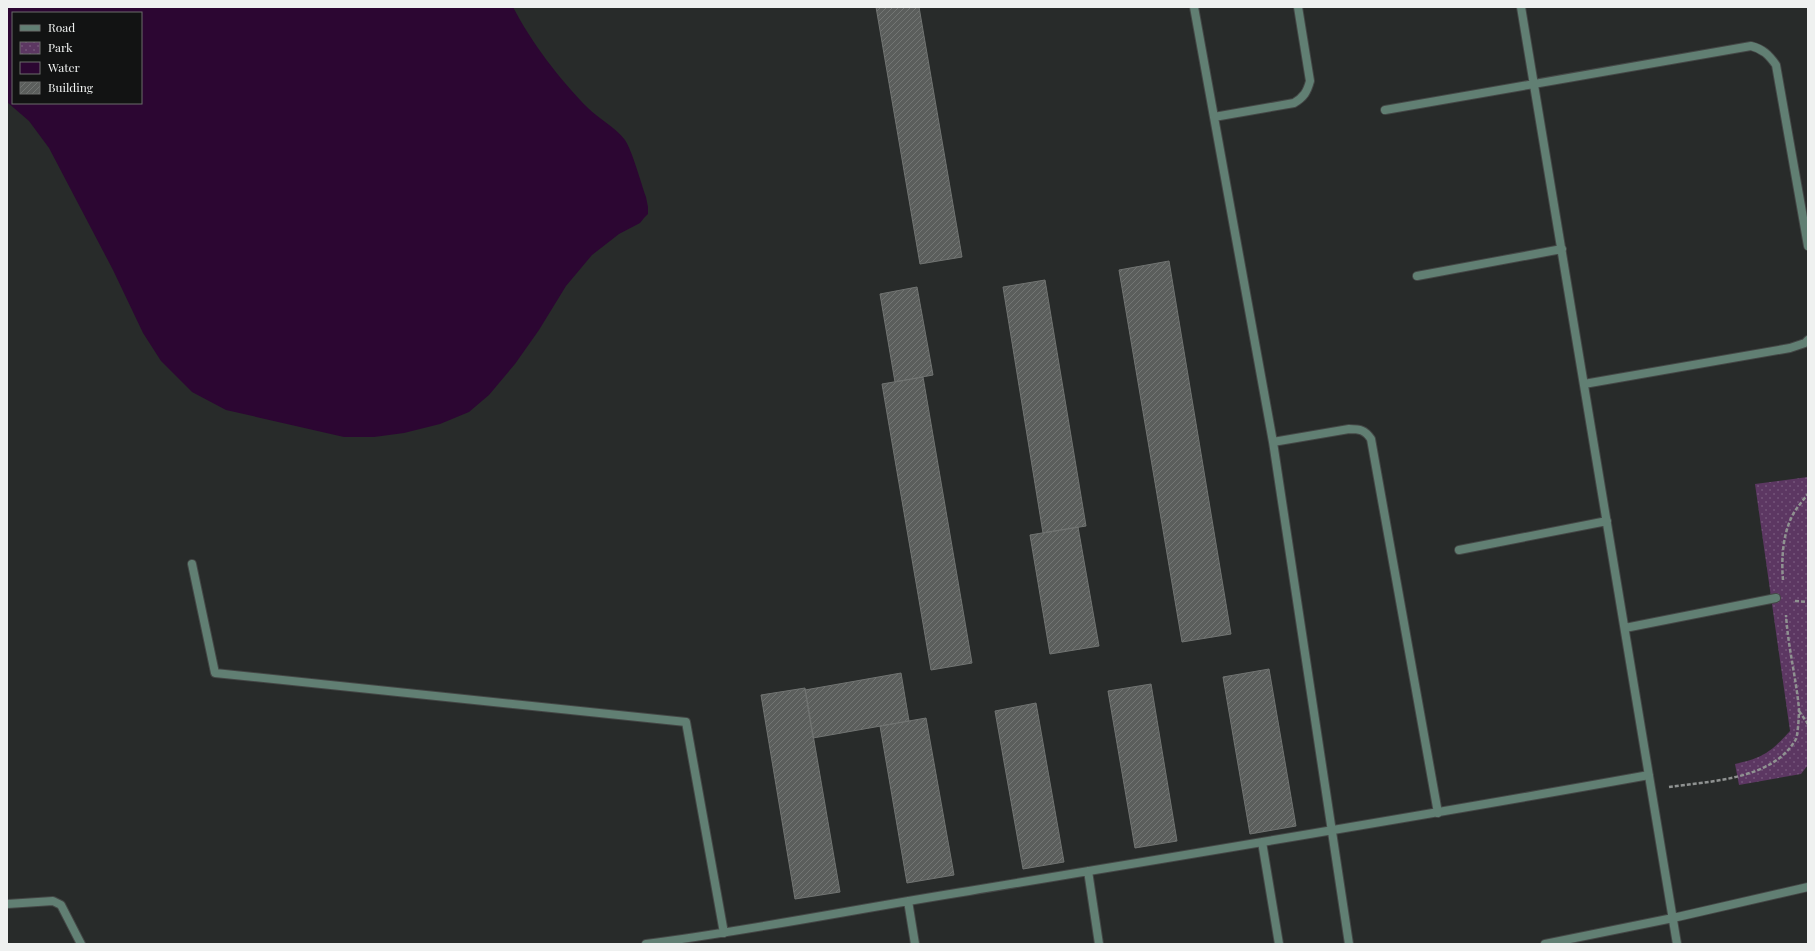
<svg xmlns="http://www.w3.org/2000/svg" width="1815" height="951" font-family="'Playfair Display',serif">
	<defs>
		<pattern id="park-dots" width="8" height="8" patternUnits="userSpaceOnUse"><rect width="8" height="8" fill="#5c3762"/><path d="M2 2h.1M6 6h.1" fill="none" stroke="#745479" stroke-width="1.8" stroke-linecap="round"/></pattern>
		<pattern id="building-hatch" width="6" height="6" patternUnits="userSpaceOnUse"><rect width="6" height="6" fill="#5b5e5c"/><path d="M-1 1l2-2M0 6l6-6M5 7l2-2" fill="none" stroke="#737674"/></pattern>
	</defs>
	<rect width="100%" height="100%" fill="#282b2a"/>
	<path fill="url(#park-dots)" d="M1808 477V765L1801 774 1739 785 1735 764C1763 758 1771 752 1790 731L1755 484Z"/>
	<path fill="#2c0632" fill-rule="evenodd" d="M7 7H513C531 42 560 80 588 108 599 119 615 127 625 140 632 150 641 183 646 197L648 207V214L644 218 640 223 619 234 592 255 566 286 539 330 515 364 489 395 469 412 440 424 404 433 374 437H344L226 410 192 392 161 361 143 333 113 270 49 148 29 121 7 102ZM13 13H141V103H13Z"/>
	<path fill="url(#building-hatch)" stroke="#717472" d="M876 7H919L962 257 920 264Z
		M1169 261 1231 634 1182 642 1119 270Z
		M1045 280 1086 526 1043 533 1003 287Z
		M917 287 933 375 895 382 880 294Z
		M923 377 972 663 931 670 882 384Z
		M1078 527 1099 646 1050 654 1030 535Z
		M1269 669 1296 826 1250 834 1223 677Z
		M901 673 909 721 813 738 805 690Z
		M1151 684 1177 841 1135 848 1108 691Z
		M805 688 840 892 795 899 761 695Z
		M1036 703 1064 862 1023 869 995 711Z
		M926 718 954 875 907 883 880 726Z"/>
	<g fill="none" stroke-linecap="round" stroke-linejoin="round">
		<g stroke="#444746" stroke-width="10">
			<path id="minor" d="M1194 7 1273 442 1349 944
				M1521 7 1677 944
				M1385 110 1751 46C1763 49 1769 55 1776 65L1808 246
				M1214 117 1294 103C1304 97 1307 92 1310 81L1298 7
				M1417 276 1562 249
				M1584 384 1790 348 1805 343 1808 340
				M1273 442 1349 429C1360 429 1365 430 1371 439L1438 813
				M1459 550 1607 521
				M192 564 215 673 686 722 724 933
				M1625 628 1776 598
				M1262 842 1279 944
				M1088 871 1099 944
				M908 901 915 944
				M7 904 53 901 61 905 81 944
				M646 944C754 930 861 908 969 891 1196 853 1423 816 1649 775
				M1545 944 1673 918 1808 887"/>
		</g>
		<path stroke="#8f9291" stroke-width="2.5" stroke-dasharray="4 2" stroke-linecap="butt" d="M1783 580C1781 558 1783 530 1795 511 1799 505 1804 499 1808 494
			M1795 601 1808 602
			M1799 711 1808 724
			M1669 787C1710 781 1773 780 1796 739 1798 734 1799 715 1799 709 1796 677 1788 647 1786 615"/>
		<use href="#minor" stroke="#617f73" stroke-width="8"/>
	</g>
	<rect width="1815" height="951" fill="none" stroke="#eff1f0" stroke-width="16"/>
	<rect x="12" y="12" width="130" height="92" fill="#121313" stroke="#6a6c6b"/>
	<rect x="20" y="25" width="20" height="6" fill="#617f73" stroke="#6a6c6b"/>
	<text x="48" y="32" font-size="12" fill="#eff1f0">Road</text>
	<rect x="20" y="42" width="20" height="12" fill="url(#park-dots)" stroke="#6a6c6b"/>
	<text x="48" y="52" font-size="12" fill="#eff1f0">Park</text>
	<rect x="20" y="62" width="20" height="12" fill="#2c0632" stroke="#6a6c6b"/>
	<text x="48" y="72" font-size="12" fill="#eff1f0">Water</text>
	<rect x="20" y="82" width="20" height="12" fill="url(#building-hatch)" stroke="#6a6c6b"/>
	<text x="48" y="92" font-size="12" fill="#eff1f0">Building</text>
</svg>
